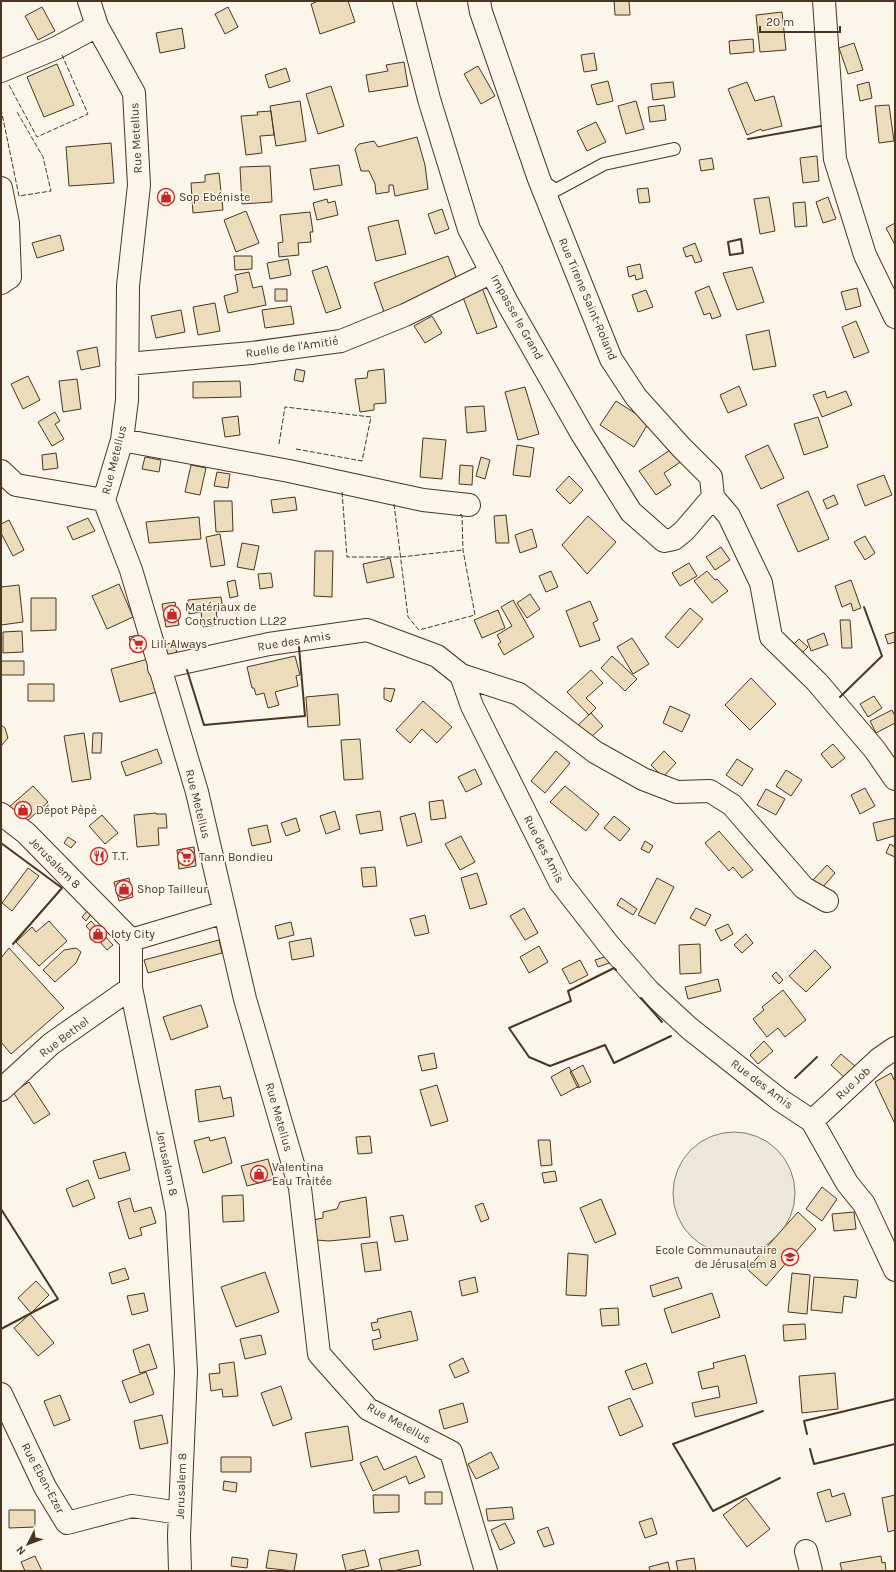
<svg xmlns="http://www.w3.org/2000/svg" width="896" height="1572" font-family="Karla,sans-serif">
	<rect width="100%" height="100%" fill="#fbf6e9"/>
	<path fill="#ede6d9" stroke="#887966" d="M673 1193a61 61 0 1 1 122 0a61 61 0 1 1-122 0Z"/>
	<path fill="#ecdcbc" stroke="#4a3520" d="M318 1H348L355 22 320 34 311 4Z
		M614 1H629L630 15H615Z
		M42 7 55 31 38 40 25 16Z
		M228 7 238 27 225 34 215 14Z
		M782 12 786 50 760 52 756 15Z
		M182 28 185 48 160 53 156 33Z
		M753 39 754 52 730 54 729 41Z
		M854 43 863 70 848 74 839 48Z
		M594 53 597 70 584 72 581 55Z
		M404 62 408 86 369 92 366 75 388 71 386 65Z
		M57 64 74 105 44 117 27 77Z
		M478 66 495 96 481 104 464 74Z
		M286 68 290 81 269 88 265 75Z
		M608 81 613 101 597 105 591 85Z
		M673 82 675 97 653 100 651 84Z
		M747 82 755 101 774 96 782 126 762 131 761 129 747 135 728 89Z
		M869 82 872 98 860 101 857 85Z
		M331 86 344 126 318 134 306 94Z
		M300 101 306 141 276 146 270 106Z
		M636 101 644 129 626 134 618 106Z
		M664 105 666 120 650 122 648 107Z
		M889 105 894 141 879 143 875 106Z
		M271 111 274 135 260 136 262 153 246 155 241 116 258 115 257 112Z
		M596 122 606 142 587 151 577 131Z
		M417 137 425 165 428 189 395 196 393 185H389V192L376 194 375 184 369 171H361L355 149 359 144 374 141 378 147Z
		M111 143 114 183 69 186 66 147Z
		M817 156 819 181 803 183 800 158Z
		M712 158 714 169 701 171 699 160Z
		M339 165 342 185 314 190 310 169Z
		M270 166 272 202 242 204 240 167Z
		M219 173 223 210 193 213 191 183 205 182V175Z
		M648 188 650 202 639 203 637 189Z
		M769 197 775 231 760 234 754 199Z
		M828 197 836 219 823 223 816 202Z
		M327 199 328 203 335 201 338 215 317 220 313 203Z
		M805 202 807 226 795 227 793 203Z
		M442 209 449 229 435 234 428 214Z
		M246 211 259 243 236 252 224 220Z
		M310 212 313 232H310L311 242 298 243 299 255 279 257 278 243 283 242 280 215Z
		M398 220 406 254 376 261 368 227Z
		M895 223V245L886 228Z
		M60 235 64 250 37 258 32 243Z
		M695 243 702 261 695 263 692 255 686 257 683 248Z
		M234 256H252V269L235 270Z
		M448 256 459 285 384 312 374 283Z
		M288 259 291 275 270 279 267 263Z
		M640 264 643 278 636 280 635 275 629 277 627 267Z
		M327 266 341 308 326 313 312 271Z
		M752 267 764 302 737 310 723 273Z
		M249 272 253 288 262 286 266 305 228 313 224 296 238 292 235 275Z
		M479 280 497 327 477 334 459 287Z
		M709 286 721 316 712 319 710 313 704 315 695 292Z
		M857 288 861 306 846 310 841 292Z
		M275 289H287V301H275Z
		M646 290 653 307 638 312 632 295Z
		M215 303 220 331 198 335 193 307Z
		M291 306 294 324 265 328 262 310Z
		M181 310 185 332 156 338 151 316Z
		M432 316 442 333 425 343 414 326Z
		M856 321 869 352 854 358 842 327Z
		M769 330 776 366 753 370 746 335Z
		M97 347 100 366 81 370 77 351Z
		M296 369 305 371 303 382 294 380Z
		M384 369 386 403 374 404V410L360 412 355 379 367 378 368 371Z
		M28 376 40 400 23 409 11 384Z
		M77 379 81 409 63 412 59 381Z
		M240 381 241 397 193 398V382Z
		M739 386 747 405 728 413 720 395Z
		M525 387 539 434 518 440 505 392Z
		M825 391 827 398 846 391 852 405 822 417 813 395Z
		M616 401 649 422 634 447 600 425Z
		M484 406 486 431 467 433 465 407Z
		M55 412 60 421 55 424 64 439 52 446 38 422Z
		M238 416 240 435 225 437 222 418Z
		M818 417 828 447 804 455 794 424Z
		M423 438 446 440 442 479 420 477Z
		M517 445 534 448 530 477 513 475Z
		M768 445 784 478 761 489 745 456Z
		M673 448 682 461 664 473 671 485 656 495 639 471Z
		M56 453 58 468 43 470 42 455Z
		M145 457 161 460 159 472 142 469Z
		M481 457 490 460 485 479 476 476Z
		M191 465 206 468 200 495 185 492Z
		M460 465 473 466 472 485 459 484Z
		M217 472 230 474 228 488 214 486Z
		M884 475 892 495 865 506 857 485Z
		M569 476 583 490 570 504 556 490Z
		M808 491 829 539 798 552 777 505Z
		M834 495 838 504 827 509 823 500Z
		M295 497 297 510 273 513 271 500Z
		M214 501H232L233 531 216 532Z
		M506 515 509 543H496L494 516Z
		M588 516 616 542 587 574 562 545Z
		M199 517 201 539 149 543 146 522Z
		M88 518 95 531 73 540 67 527Z
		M9 520 24 550 13 556 1 533V524Z
		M532 529 537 547 520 553 515 535Z
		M220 534 225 565 211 567 206 537Z
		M865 536 875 553 865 560 854 542Z
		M242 543 259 546 254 570 237 567Z
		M721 547 730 560 715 570 706 557Z
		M315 551H333L332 597 314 596Z
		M390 558 394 577 367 583 363 564Z
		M689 563 697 576 680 586 672 573Z
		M551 571 558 587 546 592 539 576Z
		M707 571 715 580 717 579 728 591 712 603 694 581Z
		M271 573 273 587 260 589 258 574Z
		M235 580 238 596 230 598 227 582Z
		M851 580 861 608 853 611 851 603 842 607 835 586Z
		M119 584 133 617 107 629 92 596Z
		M19 585 23 622 1 625V587Z
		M530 594 540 609 527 618 517 603Z
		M221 597 223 610H216L218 625 203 627 201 612 189 614 188 600Z
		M31 598H56V630L31 631Z
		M513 600 534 637 504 655 498 644 501 642 497 635 512 626 501 607Z
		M590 601 598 620 593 623 600 640 580 647 566 611Z
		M175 602 179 625 166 627 162 604Z
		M690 608 703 619 678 648 665 637Z
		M498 610 505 628 482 638 474 620Z
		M840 620H850L852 648H842Z
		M22 631 23 652 3 653V632Z
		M895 632V642L888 644 885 635Z
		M824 633 828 645 811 651 807 640Z
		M144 634 148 649 133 652 129 637Z
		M632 638 649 664 633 674 617 647Z
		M799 639 808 647 801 654 792 646Z
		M169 643 177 651 165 662 158 654Z
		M295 656 300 675 296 676 298 686 275 692 279 705 268 708 264 693 256 695 254 688H252L247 667Z
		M612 656 637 679 625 691 601 668Z
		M148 659 157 692 120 702 111 669Z
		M1 661H24V675H1Z
		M591 670 603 683 586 698 596 708 589 715 567 692Z
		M751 678 776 704 750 730 725 705Z
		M28 684H54V701H28Z
		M384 688 395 689 391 702 384 699Z
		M338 694 340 725 308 727 306 697Z
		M874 696 882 708 868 717 860 704Z
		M423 701 452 727 437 743 422 729 410 743 396 730Z
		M670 706 690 715 682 732 663 723Z
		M892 710 895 716V723L876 733 870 721Z
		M591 713 603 726 590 738 578 725Z
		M1 725 5 728 8 738 1 746Z
		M84 733 91 779 72 782 64 736Z
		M93 733H102L101 753H92Z
		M360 739 363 779 344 780 341 740Z
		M833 744 845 758 832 768 821 754Z
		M157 749 162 763 126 776 121 762Z
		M556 751 570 763 545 793 531 781Z
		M664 751 676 763 663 777 651 765Z
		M737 759 753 769 742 786 726 775Z
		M475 769 482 784 466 792 458 777Z
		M786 770 802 780 791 796 776 786Z
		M33 786 48 802 24 824 9 807Z
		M565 786 599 814 586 831 550 802Z
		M865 788 875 806 860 814 851 795Z
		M766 789 785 799 776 815 757 805Z
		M443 800 446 818 431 820 429 802Z
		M335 811 340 829 326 834 320 816Z
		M380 811 383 830 360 834 356 815Z
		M156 813V814H166L167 828H158L159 845 137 847 134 815Z
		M415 813 422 842 407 846 400 817Z
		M102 815 118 833 105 844 89 826Z
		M614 816 630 829 620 841 604 828Z
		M296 818 300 831 286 836 281 823Z
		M895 818V838L894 836 877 841 873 823Z
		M267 825 271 842 252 846 248 829Z
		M719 831 753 870 742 878 733 867 729 871 705 843Z
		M461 836 475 862 460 870 445 844Z
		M68 837 76 842 71 848 64 843Z
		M645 841 653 846 649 853 641 849Z
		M890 844 895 847V857L886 853Z
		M194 847 196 866 179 869 177 850Z
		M96 849 106 854 103 862 92 857Z
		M827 865 835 873 822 888 813 880Z
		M375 867 377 886 363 887 361 868Z
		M28 868 39 876 12 911 2 903Z
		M477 873 487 904 470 909 461 878Z
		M129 878 133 897 119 901 114 882Z
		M657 878 674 887 655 924 638 915Z
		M621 898 637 909 633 915 617 905Z
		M524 908 538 933 525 940 510 916Z
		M696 908 711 915 705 926 690 918Z
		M88 910 92 913 86 921 82 917Z
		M425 915 429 933 415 936 410 919Z
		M49 921 67 941 39 966 16 942 32 927 36 932Z
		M91 921 113 945 107 950 86 926Z
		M291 922 294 935 278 939 275 926Z
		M728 924 733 934 721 941 715 930Z
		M746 934 753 943 742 953 734 945Z
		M311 938 314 956 292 960 289 942Z
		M219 940 222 953 148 973 144 960Z
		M700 944 701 973 680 974 679 945Z
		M539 946 548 962 529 973 520 957Z
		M9 948 64 1008 11 1054 1 1042V958Z
		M76 948 81 952 76 963 55 982 43 970 64 950Z
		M815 950 831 967 806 992 789 976Z
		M613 954 615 961 598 967 595 960Z
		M580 960 588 975 570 984 562 969Z
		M776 972 783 980 779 984 772 976Z
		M718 979 721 991 688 999 685 987Z
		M783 990 806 1020 785 1037 778 1028 767 1037 753 1019 764 1010 762 1007Z
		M201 1005 208 1027 171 1040 163 1017Z
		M764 1041 773 1051 758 1064 750 1055Z
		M434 1053 437 1068 422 1071 418 1056Z
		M841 1054 855 1066 845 1078 831 1065Z
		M583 1065 591 1082 578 1088 570 1072Z
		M569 1067 579 1086 561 1096 551 1077Z
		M891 1073 895 1082V1124L875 1082Z
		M29 1082 50 1114 34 1124 13 1092Z
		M437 1085 448 1121 431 1126 420 1090Z
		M220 1086 223 1099 231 1097 234 1116 199 1122 195 1090Z
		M370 1136 372 1153 358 1154 356 1137Z
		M209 1137 210 1141 225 1137 232 1163 203 1173 194 1141Z
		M538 1140H550L552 1165 541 1166Z
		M125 1152 130 1170 99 1179 93 1161Z
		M268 1159 274 1179 247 1186 241 1166Z
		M555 1171 557 1181 544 1183 542 1173Z
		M88 1180 95 1198 73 1207 66 1189Z
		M822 1187 837 1199 822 1221 806 1209Z
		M243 1195 244 1221 223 1222 222 1196Z
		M366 1197 370 1237 329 1241 316 1240 313 1220 323 1218V1212L337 1209 340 1202Z
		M130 1198 134 1212 151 1207 156 1223 140 1228 142 1235 129 1239 118 1202Z
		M601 1199 616 1234 595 1243 580 1208Z
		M483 1203 489 1219 481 1222 475 1206Z
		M798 1212 816 1229 766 1286 747 1269Z
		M854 1212 856 1229 834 1231 832 1214Z
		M403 1215 408 1240 395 1242 390 1217Z
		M377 1242 381 1270 365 1272 361 1244Z
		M568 1253 588 1255 586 1296 566 1295Z
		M125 1268 129 1279 112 1284 109 1273Z
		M265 1272 279 1312 236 1327 221 1287Z
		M792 1273 810 1275 807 1314 788 1312Z
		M475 1277 478 1292 462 1296 459 1281Z
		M678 1277 682 1288 653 1297 650 1286Z
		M814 1277 858 1280 856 1298 844 1296 842 1313 811 1310Z
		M36 1281 49 1295 31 1313 18 1298Z
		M144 1293 148 1311 132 1315 127 1296Z
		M712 1293 720 1317 672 1333 664 1309Z
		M618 1308 619 1325 602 1326 600 1309Z
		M411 1311 418 1340 374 1350 372 1340 381 1338 379 1329 373 1331 371 1323 378 1322 377 1319Z
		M30 1314 54 1343 38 1356 14 1328Z
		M805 1324 806 1339 784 1341 783 1325Z
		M261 1335 266 1354 245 1359 240 1339Z
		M149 1344 157 1368 140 1373 133 1350Z
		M745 1355 757 1403 695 1417 692 1403 720 1397 718 1386 702 1389 698 1372 714 1368 713 1363Z
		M463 1358 469 1372 455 1378 449 1365Z
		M234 1362 238 1396 223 1397 222 1389 211 1391 209 1374 220 1373 219 1364Z
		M646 1363 653 1383 633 1390 625 1371Z
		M146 1372 154 1394 130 1403 122 1381Z
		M835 1373 838 1409 802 1413 799 1376Z
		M281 1386 292 1419 273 1426 261 1393Z
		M60 1395 70 1420 54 1426 44 1401Z
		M630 1398 643 1426 620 1436 608 1407Z
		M463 1403 468 1422 444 1429 439 1410Z
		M162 1415 168 1443 140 1449 134 1421Z
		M348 1426 353 1460 311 1467 305 1433Z
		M491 1452 499 1468 476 1479 468 1464Z
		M377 1456 384 1470 416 1456 425 1477 409 1484 406 1476 373 1491 360 1463Z
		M221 1457H251V1472H221Z
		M224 1481 237 1483 236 1492 223 1490Z
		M830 1489 832 1497 844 1493 851 1515 826 1522 817 1493Z
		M425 1492H442V1504H425Z
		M373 1495H399V1512L374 1513Z
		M895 1495V1530L888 1532 882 1498Z
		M746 1498 770 1529 747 1547 723 1515Z
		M512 1507 514 1519 488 1521 486 1509Z
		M9 1510H35V1527L9 1528Z
		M652 1518 657 1534 645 1538 639 1522Z
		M505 1523 515 1543 500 1550 491 1530Z
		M548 1527 554 1544 544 1547 537 1531Z
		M269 1550 297 1554 294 1571 266 1568Z
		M365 1550 369 1566 346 1571 342 1555Z
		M418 1550 421 1565 393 1571H382L379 1559Z
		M35 1556 42 1571H25L21 1562Z
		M881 1556 882 1563 885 1562 886 1571H842L840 1563Z
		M232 1557 248 1559 247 1568 231 1566Z
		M694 1558 696 1571H678L676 1561Z
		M668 1562 670 1571H650L649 1567Z"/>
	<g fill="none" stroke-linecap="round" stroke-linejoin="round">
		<g stroke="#4a3520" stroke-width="14">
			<path id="service" d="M542 181 556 190 604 164 674 149"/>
		</g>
		<g stroke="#4a3520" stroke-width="24">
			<path id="minor" d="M89 1 97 26 134 93 139 185 128 286 127 400 122 440 104 500 131 570 197 792 245 999 300 1188 319 1354 368 1409 451 1452 486 1571
				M404 1 429 99 469 229 508 304 582 434 631 512 664 541 674 539 684 531 713 497
				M479 1 481 12 539 179 611 359 636 397 681 447 711 477 713 497 729 516 761 583 771 637 817 682 875 750 895 779
				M824 1 835 159 865 255 895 317
				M1 71 56 48 97 26
				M1 188 8 223 10 277 1 283
				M127 364 252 353 341 341 405 315 492 272
				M122 440 289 471 423 500 469 505
				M1 471 16 485 104 500
				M159 668 269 644 367 630 437 656 461 675 472 706 560 882 609 945 648 990 689 1028 780 1100 812 1121 847 1183 864 1204 895 1270
				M461 675 519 694 595 752 643 779 677 792 710 791 732 805 804 888 827 901
				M1 814 26 833 131 940V988L177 1211 186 1371 179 1536 180 1571
				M131 940 225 912
				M1 1090 51 1044 131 988
				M812 1121 879 1059 895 1048
				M1 1394 45 1487 67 1523 132 1506 180 1513
				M806 1551 811 1571"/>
		</g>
		<use href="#service" stroke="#fbf6e9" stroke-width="12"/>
		<use href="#minor" stroke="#fbf6e9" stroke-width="22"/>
		<path stroke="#4a3520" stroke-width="1" stroke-dasharray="5 2" stroke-linecap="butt" d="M9 85 37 137 88 114 62 55
			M1 109 19 196 51 191 43 157 17 112
			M279 444 285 407 371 417 362 461 296 449
			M342 492 347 557H401L463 550
			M394 504 408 617 419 630 475 615 463 550 462 515 459 514"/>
		<path stroke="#4a3520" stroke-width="2" d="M748 139 821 126
			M741 239 743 253 730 255 728 242Z
			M187 670 204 725 305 716 299 647
			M840 697 882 656 864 607
			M1 843 62 888 13 944
			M616 970 614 968 568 991 571 1001 509 1028 529 1057 550 1066 605 1045 614 1063 671 1036
			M641 998 662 1022
			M795 1078 817 1057
			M1 1209 58 1299 1 1329
			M763 1411 673 1444 713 1511 780 1478
			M807 1434 804 1421 895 1399
			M810 1449 814 1464 895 1444"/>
	</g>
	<defs>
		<g id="shop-ring" transform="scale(0.9)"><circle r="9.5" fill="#fbf6e9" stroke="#c62828" stroke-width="1.5"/><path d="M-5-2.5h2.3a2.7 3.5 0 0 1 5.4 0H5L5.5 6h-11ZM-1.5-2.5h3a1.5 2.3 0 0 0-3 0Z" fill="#c62828"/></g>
		<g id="supermarket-ring" transform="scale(0.9)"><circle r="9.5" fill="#fbf6e9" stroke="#c62828" stroke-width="1.5"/><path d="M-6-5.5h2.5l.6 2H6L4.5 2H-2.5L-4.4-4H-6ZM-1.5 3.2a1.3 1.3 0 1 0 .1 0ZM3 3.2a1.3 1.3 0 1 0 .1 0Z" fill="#c62828"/></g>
		<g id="restaurant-ring" transform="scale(0.9)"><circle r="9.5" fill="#fbf6e9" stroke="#c62828" stroke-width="1.5"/><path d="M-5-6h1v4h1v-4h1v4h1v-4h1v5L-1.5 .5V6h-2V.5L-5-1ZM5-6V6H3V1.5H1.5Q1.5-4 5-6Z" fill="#c62828"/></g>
		<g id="school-ring" transform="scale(0.9)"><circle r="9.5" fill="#fbf6e9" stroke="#c62828" stroke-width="1.5"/><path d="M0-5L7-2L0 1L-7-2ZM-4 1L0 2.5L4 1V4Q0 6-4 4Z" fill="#c62828"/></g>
	</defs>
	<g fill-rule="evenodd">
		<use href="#shop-ring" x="166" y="197"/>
		<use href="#shop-ring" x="172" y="614"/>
		<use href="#supermarket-ring" x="138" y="644"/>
		<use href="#shop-ring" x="23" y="810"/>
		<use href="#restaurant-ring" x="99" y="856"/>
		<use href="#supermarket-ring" x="186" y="857"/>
		<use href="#shop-ring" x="124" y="889"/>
		<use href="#shop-ring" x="98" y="934"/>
		<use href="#shop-ring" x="259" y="1174"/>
		<use href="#school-ring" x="790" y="1257"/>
	</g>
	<g text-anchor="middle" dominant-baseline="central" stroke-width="3" stroke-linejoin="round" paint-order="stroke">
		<g font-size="12" fill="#4a3520" stroke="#fbf6e9">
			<text transform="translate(136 138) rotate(-93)">Rue Metellus</text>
			<text transform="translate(588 299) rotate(67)">Rue Tirene Saint-Roland</text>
			<text transform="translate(517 317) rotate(61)">Impasse le Grand</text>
			<text transform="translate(292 347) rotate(-8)">Ruelle de l'Amitié</text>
			<text transform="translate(114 460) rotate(-76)">Rue Metellus</text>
			<text transform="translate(294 641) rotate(-9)">Rue des Amis</text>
			<text transform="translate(198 804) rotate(76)">Rue Metellus</text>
			<text transform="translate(544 849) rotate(63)">Rue des Amis</text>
			<text transform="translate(55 863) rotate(45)">Jerusalem 8</text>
			<text transform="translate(64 1037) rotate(-37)">Rue Bethel</text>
			<text transform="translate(853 1083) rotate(-43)">Rue Job</text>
			<text transform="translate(762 1084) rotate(37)">Rue des Amis</text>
			<text transform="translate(279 1117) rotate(74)">Rue Metellus</text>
			<text transform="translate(167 1163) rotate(78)">Jerusalem 8</text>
			<text transform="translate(399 1423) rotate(29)">Rue Metellus</text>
			<text transform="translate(43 1478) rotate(62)">Rue Eben-Ezer</text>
			<text transform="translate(181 1486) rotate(-88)">Jerusalem 8</text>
		</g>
		<g font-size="12" fill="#4a3520" stroke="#fbf6e9" text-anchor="start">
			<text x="179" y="197">Sop Ebéniste</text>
			<text x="185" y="607">Matériaux de<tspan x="185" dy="14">Construction L.L22</tspan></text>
			<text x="151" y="644">Lili Always</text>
			<text x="36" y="810">Dépot Pèpè</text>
			<text x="112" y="856">T.T.</text>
			<text x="199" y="857">Tann Bondieu</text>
			<text x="137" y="889">Shop Tailleur</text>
			<text x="111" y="934">loty City</text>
			<text x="272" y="1167">Valentina<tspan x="272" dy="14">Eau Traitée</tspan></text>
			<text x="777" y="1250" text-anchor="end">Ecole Communautaire<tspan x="777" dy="14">de Jérusalem 8</tspan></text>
		</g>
	</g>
	<rect width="896" height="1572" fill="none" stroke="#4a3520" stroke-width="4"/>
	<g transform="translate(28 1544) rotate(228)" stroke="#fbf6e9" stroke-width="3" paint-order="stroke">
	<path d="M0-3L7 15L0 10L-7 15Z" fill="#4a3520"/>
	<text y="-6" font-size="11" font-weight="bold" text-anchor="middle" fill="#4a3520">N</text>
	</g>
	<path d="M760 26v6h80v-6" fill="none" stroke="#4a3520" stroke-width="2"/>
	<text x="766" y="26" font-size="12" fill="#4a3520" stroke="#fbf6e9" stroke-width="3" paint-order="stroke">20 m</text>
</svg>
